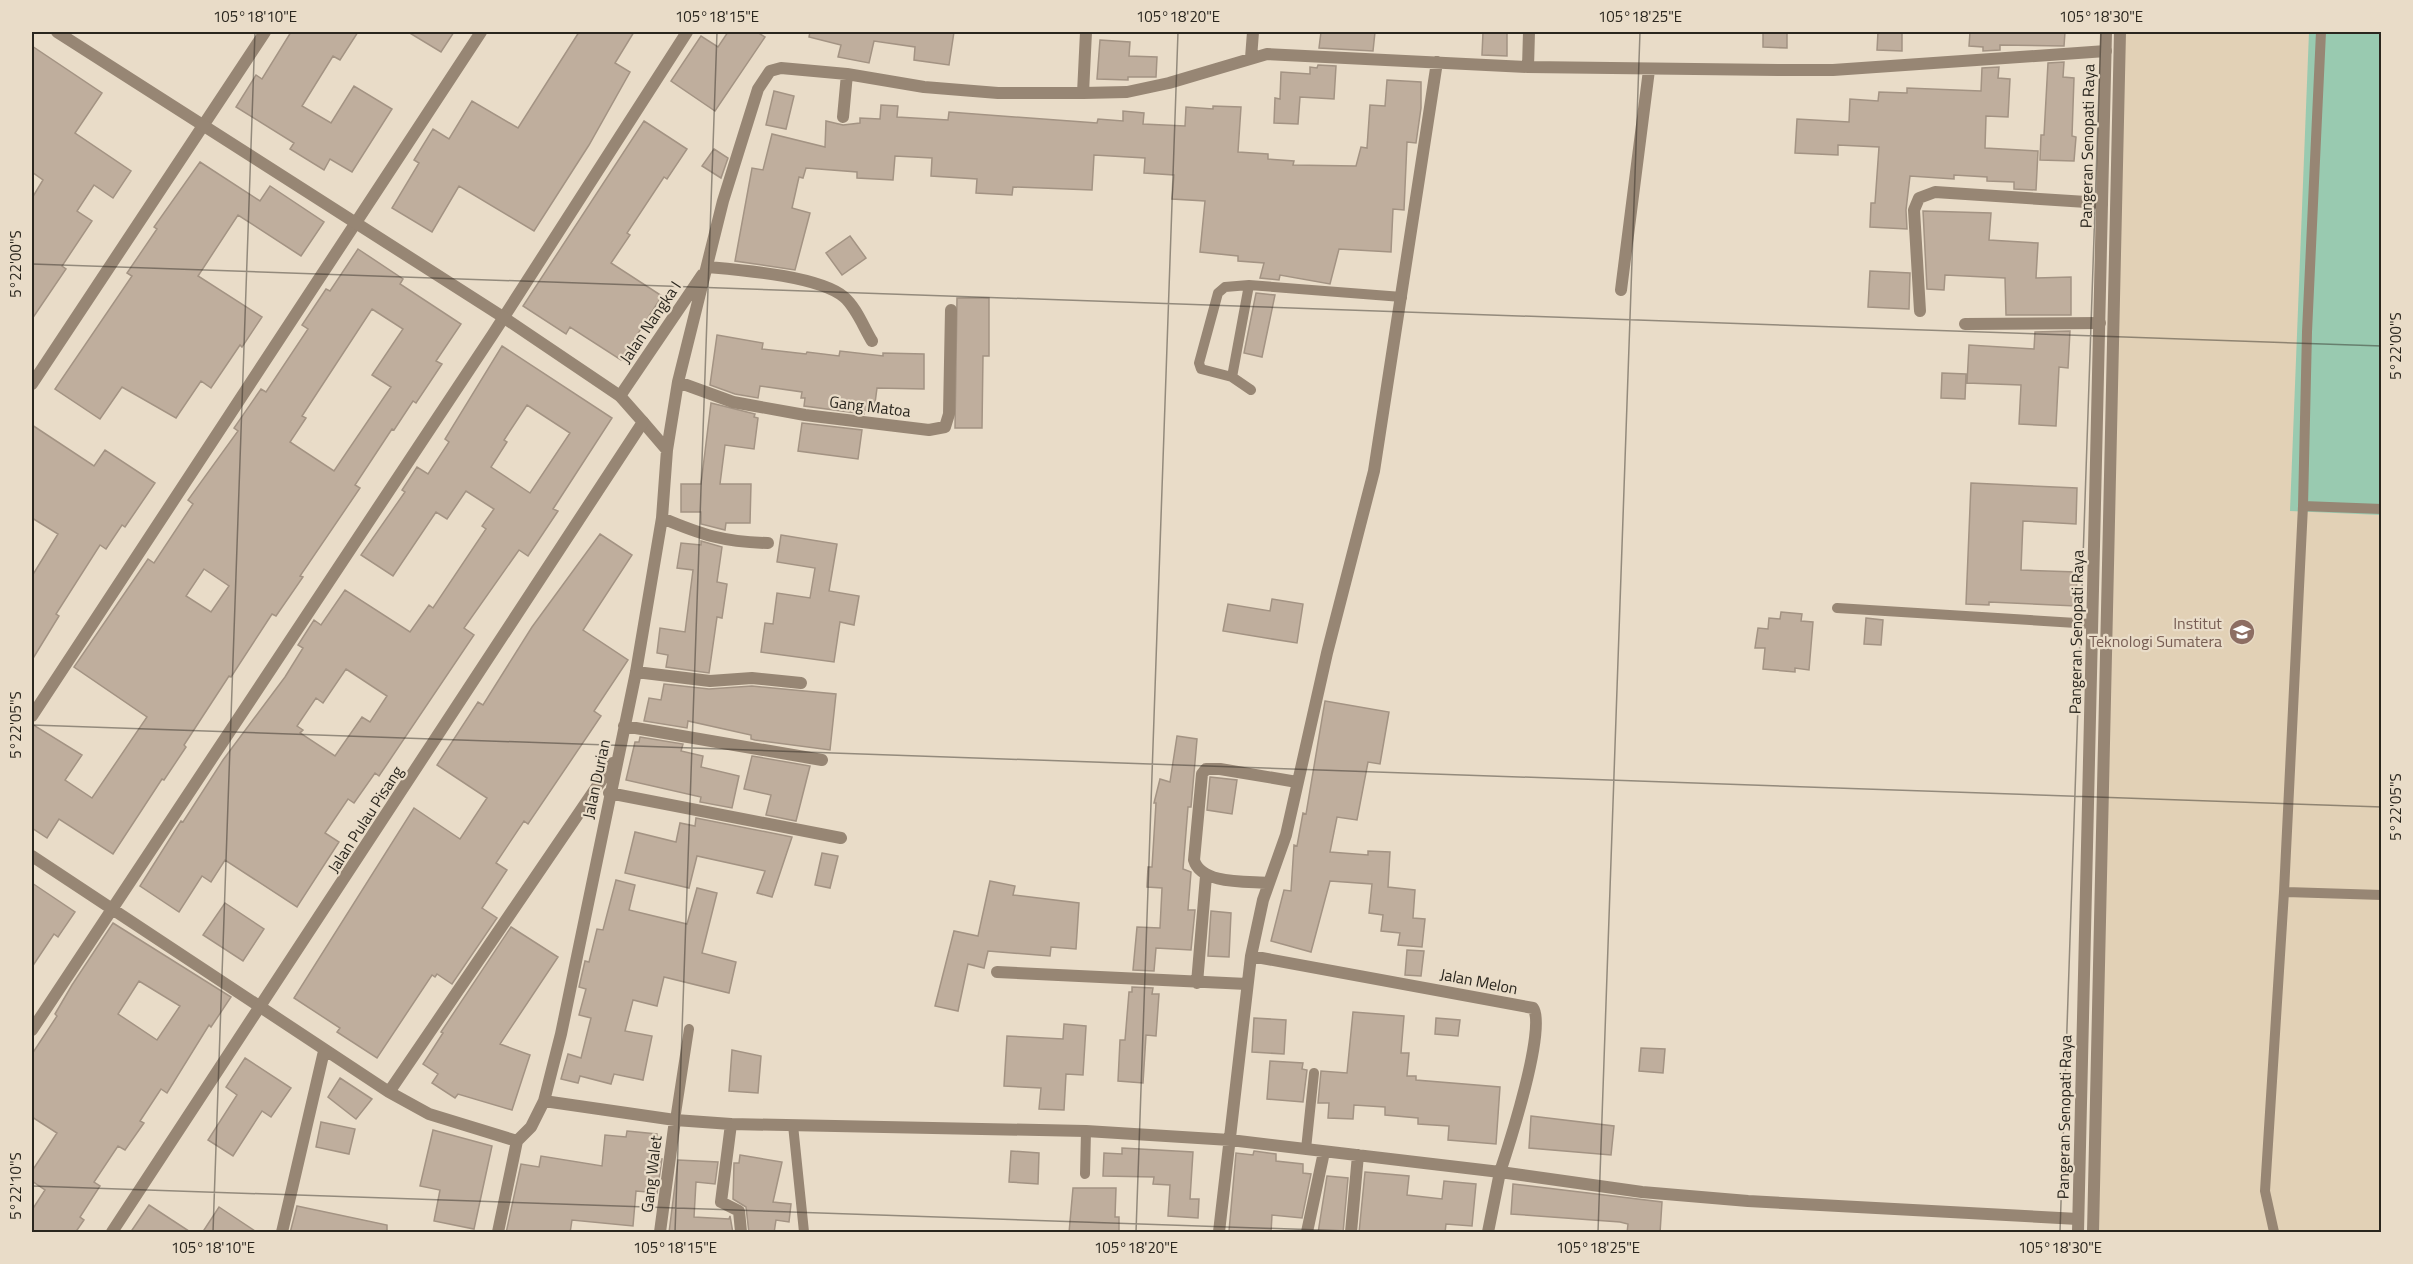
<svg xmlns="http://www.w3.org/2000/svg" width="2413" height="1264" font-family="'Titillium Web',sans-serif">
	<rect width="100%" height="100%" fill="#e9dcc8"/>
	<path fill="#e2d1b6" d="M2116 32H2381V1232H2090Z"/>
	<path fill="#99cab0" d="M2309 32H2381V515L2290 511Z"/>
	<path fill="#bfae9d" stroke="#a39383" stroke-width="1.5" fill-rule="evenodd" d="M291 32H358L340 60 333 56 302 106 331 123 354 86 392 109 352 172 330 159 324 170 290 149 294 143 236 107 256 75 262 79Z
		M408 32H454L441 52Z
		M579 32H634L615 63 630 72 589 145 534 231 459 186 432 232 392 208 419 163 414 160 433 129 449 139 472 101 518 128Z
		M728 32H757L765 37 715 111 671 81 701 36 718 47Z
		M810 32H954L949 65 914 60 915 47 874 41 869 63 838 57 841 45 809 37Z
		M1321 32H1375L1373 51 1319 48Z
		M1483 32H1507V56L1482 55Z
		M1763 32H1787V48L1763 47Z
		M1878 32H1902V51L1877 50Z
		M1970 32H2065L2064 46 2000 45V50L1983 51V47L1969 46Z
		M1100 40 1130 42 1129 56 1157 57 1156 77H1128V80L1097 79Z
		M32 46 102 93 75 133 131 171 113 198 94 185 77 211 92 221 62 266 66 269 32 319V198L43 180 32 172Z
		M2064 62 2063 77 2074 78 2072 136 2076 137 2074 161 2040 160 2041 135H2044L2048 63Z
		M1318 65 1336 66 1334 99 1300 97 1298 124 1274 123 1275 98 1280 99 1281 72 1310 74V67L1317 68Z
		M1999 67 1998 78 2010 79 2008 117 1986 116 1985 148 2038 151 2036 190 2014 189V182L1987 181V177L1954 175V179L1910 176 1906 210 1907 229 1870 227 1871 203H1875L1879 147 1838 145V155L1795 153 1797 119 1849 122 1850 99 1878 101 1879 92 1907 93V88L1981 91 1982 68Z
		M1387 80 1421 82V108L1416 143 1407 142 1404 210 1393 209 1391 252 1339 249 1330 284 1280 275 1279 280 1260 278 1264 263 1238 261V256L1200 252 1205 201 1172 199 1174 175 1144 173 1145 158 1094 155 1092 190 1013 187 1012 195 976 193 977 179 931 176 932 158 895 156 893 180 857 178V172L806 168 803 178 799 177 792 208 810 213 795 270 735 261 752 168 763 170 772 134 825 147 826 121 843 125 860 123V118L880 119 881 105 898 106 897 117 948 120 949 112 1097 123 1098 119 1123 121V111L1144 113 1143 124 1185 126 1186 107 1213 109V106L1241 107 1238 152 1268 154V159L1294 161 1293 165 1356 166 1361 147 1367 148 1370 105 1385 106Z
		M774 91 794 96 786 129 766 125Z
		M644 121 687 149 667 179 664 177 627 233 630 235 611 263 662 296 621 360 570 327 566 334 523 306Z
		M714 149 728 158 721 178 702 166Z
		M200 162 260 201 270 186 324 222 301 256 238 215 198 276 262 317 242 347 240 345 211 388 201 381 176 418 122 387 100 419 55 389 132 276 127 273 157 229 154 227Z
		M1923 211 1991 213 1989 240 2038 243 2036 278 2071 277V315H2006L2005 278 1945 275 1944 290 1927 289Z
		M850 236 866 258 842 275 826 253Z
		M358 249 403 279 400 284 461 324 436 361 442 364 416 403 413 401 394 430 392 429 355 485 360 488 300 576 303 577 276 616 272 614 231 677 229 676 184 745 186 747 164 780 162 779 113 854 59 819 47 838 32 828V724L82 755 65 780 92 798 147 717 74 667 148 559 154 563 193 504 188 500 238 431 234 428 261 389 266 392 308 329 302 325 326 289 330 291ZM372 309 403 329 372 375 391 387 334 471 290 442 306 418 302 416ZM204 569 229 586 211 612 186 596Z
		M1870 271 1910 273 1909 309 1868 307Z
		M1256 293 1275 295 1262 357 1244 353Z
		M957 298H989V356H983L982 428H955Z
		M2070 331 2068 368 2059 367 2056 426 2019 424 2021 385 1967 383 1969 345 2034 349 2035 332Z
		M717 335 763 343 762 349 806 354 807 352 839 356 840 351 883 356V353L924 354V389L877 388 874 411 864 410V414L804 406 805 398H801L802 392 760 386 758 398 735 394 710 385Z
		M502 346 612 418 553 509 558 511 528 556 519 550 464 628 474 635 379 776 375 773 354 803 348 799 325 833 339 842 297 907 225 860 211 882 202 876 179 912 140 886 181 821 183 822 223 760 285 677 303 648 298 645 314 620 321 625 345 590 410 632 429 605 433 608 486 529 482 526 494 509 466 491 447 519 436 512 393 576 361 555 405 492 402 490 417 467 428 474 449 442 445 439ZM527 405 570 433 530 493 491 467 507 442 504 440ZM346 669 387 696 370 722 362 717 335 756 300 733 303 730 297 726 316 698 323 703Z
		M1942 373 1966 374 1965 399 1941 398Z
		M711 403 755 414 754 417 758 418 754 449 725 445 720 484H751L750 523H726L725 530 701 524V512H681V484H701Z
		M802 423 862 430 858 459 798 451Z
		M32 425 94 466 105 450 155 483 125 527 122 525 106 549 100 545 56 614 59 616 32 660V576L58 534 32 518Z
		M1971 483 2077 488 2076 524 2023 521 2021 570 2077 572 2076 606 1989 602V605L1966 604Z
		M600 534 632 555 583 630 628 660 594 711 601 716 528 824 524 821 496 863 507 870 482 908 497 918 452 984 437 974 435 977 432 975 377 1058 337 1032 340 1028 294 998 414 808 460 839 487 798 437 765 478 702 483 705 532 627Z
		M781 535 837 544 829 591 859 596 854 625 840 622 834 662 761 652 765 623 773 624 777 593 810 598 815 568 777 562Z
		M701 541 722 547 717 582 727 584 722 618 717 617 709 673 666 667 668 655 657 653 660 628 685 632 693 570 677 568 681 543 701 545Z
		M1272 599 1303 604 1297 643 1223 631 1228 604 1270 611Z
		M1781 612 1802 614 1801 621 1813 622 1809 670 1795 668V672L1763 669 1765 648H1755L1758 628 1768 629 1769 618 1780 619Z
		M1866 618 1883 620 1881 645 1864 644Z
		M664 684 709 689 752 686 836 694 830 750 755 740 751 739V735L688 721 687 728 644 721 649 698 661 700Z
		M1325 701 1389 712 1380 764 1368 762 1357 820 1337 817 1330 852 1368 855V851L1390 852 1388 887 1415 890 1413 918 1425 919 1422 947 1398 945 1400 933 1381 931 1383 915 1369 913 1372 884 1330 881 1311 952 1271 941 1284 890 1291 891 1294 845 1297 846 1303 813 1306 814Z
		M1177 736 1197 739 1191 807H1188L1183 869 1191 872 1188 910H1195L1191 950 1156 948 1154 971 1133 970 1137 927 1160 928 1162 888 1147 887 1148 867H1152L1156 803H1154L1160 779 1170 782Z
		M640 737 683 744 681 751 703 756 701 767 739 776 732 808 700 802 701 797 626 780 635 742H639Z
		M752 756 810 766 796 821 766 815 771 795 744 789Z
		M1210 777 1237 780 1232 814 1207 810Z
		M696 818 792 837 772 897 757 893 765 871 697 856 689 888 625 873 635 832 676 842 680 823 695 826Z
		M822 853 838 856 830 888 815 885Z
		M616 880 635 885 629 910 687 924 697 888 717 893 702 953 736 962 729 993 664 977 657 1006 633 1000 625 1031 652 1036 643 1080 614 1074 611 1084 580 1076 578 1083 561 1079 568 1054 581 1058 591 1018 579 1015 586 989 579 987 585 961 589 962 597 929 603 930Z
		M990 881 1015 886 1013 895 1079 903 1076 949 1051 947 1050 956 988 951 984 968 968 964 958 1011 935 1006 954 931 978 936Z
		M32 883 75 912 58 937 54 934 32 967Z
		M225 903 264 929 243 961 203 935Z
		M1211 911 1231 913 1229 957 1208 956Z
		M113 923 231 997 211 1027 209 1025 167 1093 161 1089 140 1121 144 1123 125 1150 118 1146 94 1182 100 1186 80 1217 84 1220 75 1233H32V1210L45 1190 32 1181V1171L57 1133 32 1117V1054L57 1016 55 1014 72 985ZM139 981 180 1006 157 1040 118 1014Z
		M511 927 558 957 500 1044 530 1055 512 1110 458 1094 455 1098 432 1083 438 1074 423 1064 443 1033 441 1032Z
		M1407 950 1424 951 1421 976 1405 975Z
		M1132 987 1153 988 1152 994H1159L1156 1036 1146 1035 1143 1083 1118 1081 1120 1040H1125L1129 992H1132Z
		M1353 1012 1404 1016 1401 1053H1409L1407 1076H1416V1080L1500 1087 1496 1144 1448 1140 1449 1126 1418 1124V1118L1385 1115V1107L1354 1105 1353 1119 1328 1118 1329 1103H1318L1321 1071 1347 1073Z
		M1254 1018 1286 1020 1284 1054 1252 1052Z
		M1436 1018 1460 1020 1458 1036 1435 1034Z
		M1064 1024 1086 1026 1083 1075 1066 1074 1064 1110 1039 1109 1041 1088 1004 1086 1007 1036 1063 1039Z
		M1641 1048 1665 1049 1663 1073 1639 1071Z
		M732 1050 761 1056 758 1093 729 1091Z
		M245 1058 291 1088 271 1117 262 1111 233 1156 208 1140 237 1095 226 1087Z
		M1270 1061 1303 1063 1302 1069 1307 1070 1303 1102 1267 1099Z
		M340 1078 372 1099 356 1119 328 1097Z
		M1531 1116 1614 1126 1611 1155 1529 1148Z
		M321 1122 355 1129 349 1154 316 1147Z
		M433 1130 492 1146 474 1229 434 1221 440 1190 420 1186Z
		M627 1131 657 1134 655 1158 662 1159 657 1193 636 1191 633 1226 572 1220 570 1233H506L521 1164 539 1167 541 1156 602 1166 605 1135 626 1137Z
		M1122 1148 1193 1152 1190 1199H1199L1198 1218 1168 1216 1170 1185 1153 1184 1154 1177 1103 1176 1104 1153 1122 1154Z
		M1011 1151 1039 1153 1038 1184 1009 1182Z
		M1254 1151 1276 1154V1161L1303 1164V1173L1311 1174 1302 1218 1272 1215 1271 1233 1229 1231 1236 1153 1253 1155Z
		M740 1155 782 1162 773 1202 791 1204 789 1222 776 1220 774 1233H749L746 1207 733 1199 734 1163H739Z
		M678 1160 718 1162 715 1184 696 1182 694 1217 729 1219 730 1216 733 1233H669Z
		M1365 1172 1409 1176 1407 1195 1442 1199 1444 1181 1476 1184 1472 1226 1446 1224 1445 1233H1359Z
		M1327 1176 1348 1178 1343 1233H1318Z
		M1513 1184 1662 1202 1660 1233H1627L1628 1224 1620 1222 1511 1214Z
		M1073 1188H1116L1115 1217H1119V1233H1069Z
		M149 1205 192 1233H130Z
		M297 1206 387 1225V1233H290Z
		M219 1207 258 1233H202Z"/>
	<g fill="none" stroke-linecap="round" stroke-linejoin="round">
		<path stroke="#978674" stroke-width="10" d="M1249 285 1225 287 1218 293 1199 363 1201 369 1232 377 1251 390
			M1232 377 1249 285 1402 297
			M2303 506 2382 509
			M1837 608 2092 624
			M2284 892 2382 895
			M675 1120 689 1029
			M793 1125 804 1232
			M1306 1149 1314 1073
			M1085 1174 1086 1131
			M2274 1232 2265 1191 2284 892 2303 506 2307 332 2321 32"/>
		<path stroke="#978674" stroke-width="12" d="M1251 58 1253 32
			M1528 67 1529 32
			M1083 93 1086 32
			M843 117 847 74
			M708 267C741 270 819 276 844 297 856 307 864 328 872 341
			M1621 290 1649 70
			M1920 311 1914 210 1919 198 1935 192 2102 203
			M1965 324 2100 323
			M678 382 733 402 805 415 929 430 945 427 949 414 951 310
			M32 384 265 32
			M620 396 702 275
			M667 450 678 382 723 201 758 89 770 71 781 68 847 74 924 87 998 93H1083L1127 92 1169 83 1267 54 1528 67 1778 70H1833L2106 51
			M662 518C702 535 724 542 768 543
			M636 672 710 681 752 678 801 683
			M32 716 481 32
			M624 726 822 760
			M609 793 841 838
			M32 856 389 1092 429 1114 517 1141
			M1269 883C1248 881 1201 885 1194 860L1202 774 1206 769H1220L1297 782
			M1251 956 1533 1008C1547 1027 1509 1145 1500 1172L1642 1192 1748 1201 2078 1219
			M997 972 1247 984
			M1197 983 1206 876
			M32 1030 493 334 687 32
			M389 1092 613 763
			M544 1101 675 1120 731 1124 1086 1131 1230 1140 1500 1172 1488 1232
			M731 1124 721 1202 739 1211 741 1232
			M517 1141 531 1127 544 1101 561 1034 636 672 662 518 667 450 643 422
			M282 1232 324 1051
			M498 1232 517 1141
			M660 1232 675 1120
			M1219 1232 1251 956 1263 900 1286 835 1327 653 1374 471 1437 62
			M1307 1232 1324 1152
			M1351 1232 1358 1155"/>
		<path stroke="#978674" stroke-width="12" d="M57 32 503 317 620 396 643 422 112 1232
			M2078 1232 2106 32
			M2093 1232 2120 32"/>
	</g>
	<path fill="none" stroke="#2a261e" stroke-width="1.5" stroke-opacity="0.45" d="M32 264 2382 346M32 725 2382 807M32 1186 1377 1232M213 1232 255 32M675 1232 717 32M1136 1232 1178 32M1598 1232 1640 32M2060 1232 2101 32"/>
	<defs>
		<g id="university-disc" transform="scale(1.35)"><circle r="9.5" fill="#8d6e63" stroke="#e9dcc8"/><path d="M0-5L7-2L0 1L-7-2ZM-4 1L0 2.5L4 1V4Q0 6-4 4Z" fill="#fff"/></g>
	</defs>
	<g fill-rule="evenodd">
		<use href="#university-disc" x="2242" y="632"/>
	</g>
	<g text-anchor="middle" dominant-baseline="central" stroke-width="4.5" stroke-linejoin="round" paint-order="stroke">
		<g font-size="16" fill="#2a261e" stroke="#e9dcc8">
			<text transform="translate(2087 146) rotate(-89)">Pangeran Senopati Raya</text>
			<text transform="translate(650 322) rotate(-56)">Jalan Nangka I</text>
			<text transform="translate(870 406) rotate(7)">Gang Matoa</text>
			<text transform="translate(2076 632) rotate(-89)">Pangeran Senopati Raya</text>
			<text transform="translate(596 779) rotate(-78)">Jalan Durian</text>
			<text transform="translate(365 819) rotate(-57)">Jalan Pulau Pisang</text>
			<text transform="translate(1479 981) rotate(11)">Jalan Melon</text>
			<text transform="translate(2064 1117) rotate(-89)">Pangeran Senopati Raya</text>
			<text transform="translate(651 1174) rotate(-83)">Gang Walet</text>
		</g>
		<g font-size="16" fill="#785e54" stroke="#e9dcc8" text-anchor="end">
			<text x="2222" y="623">Institut<tspan x="2222" dy="18">Teknologi Sumatera</tspan></text>
		</g>
	</g>
	<rect width="2413" height="1264" fill="none" stroke="#e9dcc8" stroke-width="66"/>
	<rect x="33" y="33" width="2347" height="1198" fill="none" stroke="#2a261e" stroke-width="2"/>
	<g font-size="15" text-anchor="middle" fill="#2a261e">
		<text x="255" y="22">105°18'10"E</text>
		<text x="717" y="22">105°18'15"E</text>
		<text x="1178" y="22">105°18'20"E</text>
		<text x="1640" y="22">105°18'25"E</text>
		<text x="2101" y="22">105°18'30"E</text>
		<text transform="translate(16 264) rotate(-90)" y="5">5°22'00"S</text>
		<text transform="translate(2396 346) rotate(-90)" y="5">5°22'00"S</text>
		<text transform="translate(16 725) rotate(-90)" y="5">5°22'05"S</text>
		<text transform="translate(2396 807) rotate(-90)" y="5">5°22'05"S</text>
		<text transform="translate(16 1186) rotate(-90)" y="5">5°22'10"S</text>
		<text x="213" y="1253">105°18'10"E</text>
		<text x="675" y="1253">105°18'15"E</text>
		<text x="1136" y="1253">105°18'20"E</text>
		<text x="1598" y="1253">105°18'25"E</text>
		<text x="2060" y="1253">105°18'30"E</text>
	</g>
</svg>
